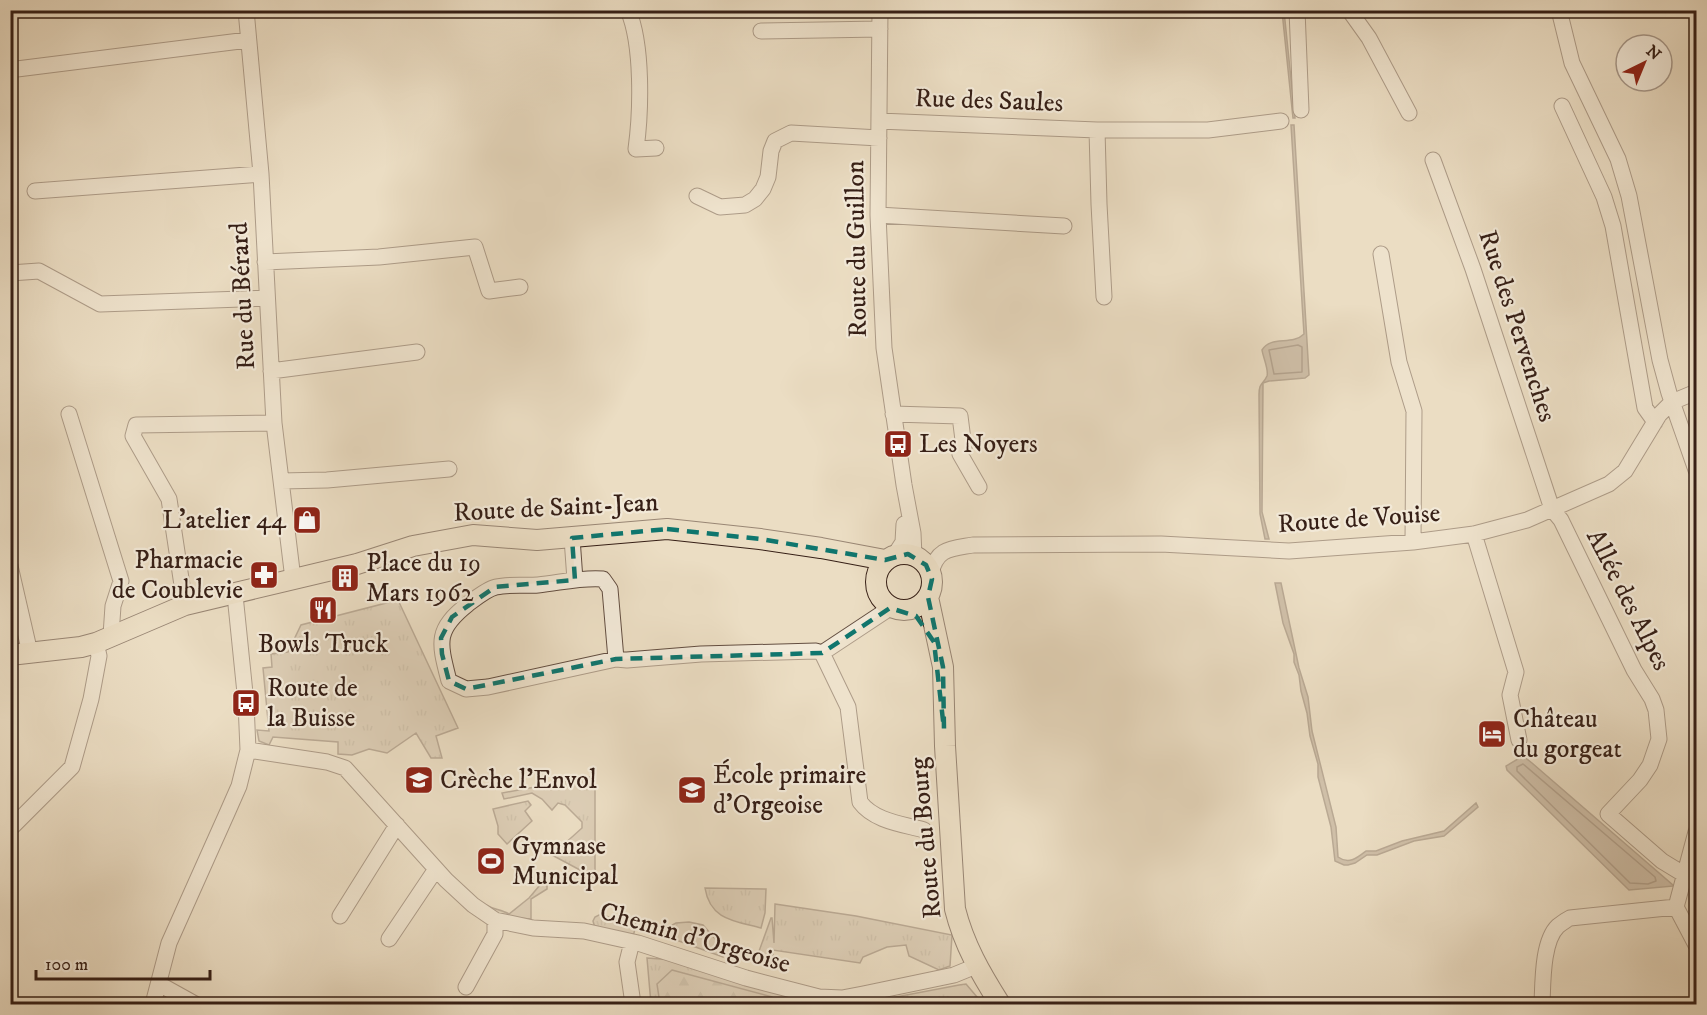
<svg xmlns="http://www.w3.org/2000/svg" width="1707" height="1015" font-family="'IM FELL DW Pica',serif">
	<defs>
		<pattern id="grass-tufts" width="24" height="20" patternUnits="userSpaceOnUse" patternTransform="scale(1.5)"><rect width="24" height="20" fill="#ccbda6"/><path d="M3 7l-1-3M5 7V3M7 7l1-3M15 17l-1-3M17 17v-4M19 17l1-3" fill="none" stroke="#b0a28e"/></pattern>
		<pattern id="forest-firs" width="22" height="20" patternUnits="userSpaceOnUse" patternTransform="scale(1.5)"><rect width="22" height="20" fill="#ccbda6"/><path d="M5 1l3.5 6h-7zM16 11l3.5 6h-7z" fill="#b0a28e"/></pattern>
	</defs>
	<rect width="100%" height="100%" fill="#ebddc3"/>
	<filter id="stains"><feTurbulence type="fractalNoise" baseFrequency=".00333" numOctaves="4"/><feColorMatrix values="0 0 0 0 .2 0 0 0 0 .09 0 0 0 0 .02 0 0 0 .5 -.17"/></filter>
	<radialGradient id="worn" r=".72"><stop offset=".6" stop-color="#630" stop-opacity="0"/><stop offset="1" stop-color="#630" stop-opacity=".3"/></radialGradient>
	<path fill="url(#grass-tufts)" stroke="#816e5e" stroke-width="1.5" d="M398 600 458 728 436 736 442 758H431L416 733 387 753 369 749 352 755 338 754V742L273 737 269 745 259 741 257 730 269 731 263 668 272 667 271 654 288 652 301 625Z
		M595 776V874L593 877 552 855 582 828V822L565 805 558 803 552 810 542 799 532 793 504 799 502 793Z
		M528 801 531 805 525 811 532 821 507 844 498 834V826L493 809Z
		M547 878V889L531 899V919L503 917 486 905C494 910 501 909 509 914L529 898 540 885 538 879Z
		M705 888 766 889 765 913 761 928C735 921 710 920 705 888Z
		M775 904 856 916 952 935 950 966 939 970 909 956 906 945 887 947 863 957 860 963 773 950V961L758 954 771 918H772L774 943Z
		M601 914 625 924 628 917H632L636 924 634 933 631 935 595 928 593 921 595 917Z
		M689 922 703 925 724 949 723 957 657 933 676 923Z
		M647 958 674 960 830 1004H651Z
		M966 984 983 1004H859L959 985Z"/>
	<path fill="url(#forest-firs)" stroke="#816e5e" stroke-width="1.5" d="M672 970 772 997 775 1004H660L657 984Z"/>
	<path fill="#ad9c88" stroke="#7d6a5a" stroke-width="1.5" d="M1282 11H1284L1295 118H1293Z
		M1291 125H1294L1309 375 1305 378 1269 381 1263 383 1262 512 1269 539H1265L1260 514 1259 395C1259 382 1263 385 1267 376 1269 370 1263 357 1262 350 1271 335 1292 346 1304 334Z
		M1275 583H1281L1299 668 1308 697 1312 731 1336 827 1338 857C1349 865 1357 858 1366 851H1376L1402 841 1444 831 1476 803 1478 807 1444 836 1414 841 1377 855H1367L1355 863 1348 865H1344L1335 861 1331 827 1318 777V764L1310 736 1307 713 1301 691 1299 675 1294 662V654L1283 623Z
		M1523 756 1532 763 1674 886 1629 890 1507 770 1506 766Z"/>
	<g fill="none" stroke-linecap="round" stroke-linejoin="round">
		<path stroke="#725e4f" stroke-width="1.5" d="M1298 345 1302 347V372L1274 374 1269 350Z
			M1523 764 1655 877 1656 881 1648 884 1630 883 1517 771V767Z"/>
		<g stroke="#634e41" stroke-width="17">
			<path id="minor" d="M246 10 261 174 274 423 293 579
				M628 10C643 45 641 112 636 149L656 148
				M880 10 878 215 884 348 904 485 913 533 914 556
				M1297 10 1301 110
				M1349 10 1369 38 1409 113
				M1559 10 1572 63 1618 159 1629 196 1660 360 1669 393 1696 470
				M761 31 880 29
				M17 69 248 40
				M1562 106 1604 197 1613 226 1645 408 1655 422
				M879 121 1097 130H1208L1281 121
				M1097 130 1099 204 1104 297
				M1433 160 1473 269 1552 509 1561 520 1634 670 1652 699 1656 710 1659 739 1650 765 1640 780 1608 814 1662 861 1685 875
				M35 191 261 174
				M697 196 720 207 745 205 755 199 763 189 768 177 771 151 775 141 791 133 879 138
				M878 215 1064 226
				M1381 254 1399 362 1414 411 1413 542
				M265 262 379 257 475 247 489 291 520 287
				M10 273 39 271 100 304 267 298
				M271 371 417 352
				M69 414 121 581 113 606 111 635
				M893 414 960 416 964 448 960 454 979 487
				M281 481 327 480 449 469
				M1474 534 1516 672 1510 695 1519 740
				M572 538 575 580
				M894 556 903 542 904 524
				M10 566 30 653
				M931 573C937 548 950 549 973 545L1161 544 1289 551 1413 542 1474 534 1527 520 1609 484 1625 471 1659 415 1672 402 1696 392
				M185 605 169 499 133 436 136 425 274 423
				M822 653 890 608
				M616 659 610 589 603 579C581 577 559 583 538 585 525 586 509 584 496 587 487 589 476 598 468 604 435 630 439 642 449 681L466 689 488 687 616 659 627 660 701 654 816 651 822 653 848 707 860 802C874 821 902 824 924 830
				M248 750 327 762 345 768 446 880 473 905 495 920 533 928 584 931 638 943 746 978 819 997 842 998 863 994 954 975 976 966
				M10 829 72 767 91 699 99 656 96 643
				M1676 907 1696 832
				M1676 907 1696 945
				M340 916 397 825
				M389 939 436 869
				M632 942 627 962 633 1004
				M159 984 195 1004
				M466 987 495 934V920
				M153 1004 169 943 228 811 239 786 248 750 246 703 235 595
				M1542 1004C1543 983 1542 941 1558 926 1562 923 1566 920 1570 918L1676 907"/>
		</g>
		<g stroke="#361f16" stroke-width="22">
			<path id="major" d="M876 582a28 28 0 1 1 56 0a28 28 0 1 1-56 0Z
				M928 597 943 667 945 746 955 909C964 945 981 974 1000 1004
				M10 655 81 647 96 643 185 605 357 564 413 546 473 535 537 540 667 529 760 539 821 548 885 560"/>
		</g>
		<use href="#minor" stroke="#f2e9d8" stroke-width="15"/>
		<use href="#major" stroke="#ebddc3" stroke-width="20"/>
	</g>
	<path d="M0 0H1707V1015H0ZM667 529 760 539 885 560 908 554 926 565 932 579 928 597 943 667 944 729 934 642 916 616 890 608 822 653 616 659 466 689 449 681 442 654 441 638 452 617 495 587 575 580 572 538Z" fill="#ebddc3" fill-opacity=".55" fill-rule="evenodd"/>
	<path fill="none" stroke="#0f766e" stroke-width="4.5" stroke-dasharray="12 8" stroke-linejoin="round" d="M667 529 760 539 885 560 908 554 926 565 932 579 928 597 943 667 944 729 934 642 916 616 890 608 822 653 616 659 466 689 449 681 442 654 441 638 452 617 495 587 575 580 572 538Z"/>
	<defs>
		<g id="bus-square" transform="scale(1.5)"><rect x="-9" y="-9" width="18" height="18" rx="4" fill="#8f2418" stroke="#f2e9d8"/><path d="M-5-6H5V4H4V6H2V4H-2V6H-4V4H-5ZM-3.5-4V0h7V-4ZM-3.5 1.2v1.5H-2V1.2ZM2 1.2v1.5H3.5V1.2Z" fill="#fff"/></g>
		<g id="shop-square" transform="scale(1.5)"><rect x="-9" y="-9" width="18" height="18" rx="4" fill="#8f2418" stroke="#f2e9d8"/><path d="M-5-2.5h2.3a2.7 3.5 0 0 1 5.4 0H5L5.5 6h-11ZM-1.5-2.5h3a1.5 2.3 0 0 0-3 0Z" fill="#fff"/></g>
		<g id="pharmacy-square" transform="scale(1.5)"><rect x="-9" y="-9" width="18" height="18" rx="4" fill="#8f2418" stroke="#f2e9d8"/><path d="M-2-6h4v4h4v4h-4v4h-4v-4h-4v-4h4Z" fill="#fff"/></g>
		<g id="building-square" transform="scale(1.5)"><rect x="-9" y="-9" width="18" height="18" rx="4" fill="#8f2418" stroke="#f2e9d8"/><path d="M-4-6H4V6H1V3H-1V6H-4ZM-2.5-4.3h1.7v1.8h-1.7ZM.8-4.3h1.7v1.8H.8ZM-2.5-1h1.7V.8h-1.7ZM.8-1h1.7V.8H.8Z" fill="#fff"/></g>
		<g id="restaurant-square" transform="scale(1.5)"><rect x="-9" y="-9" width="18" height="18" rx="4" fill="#8f2418" stroke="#f2e9d8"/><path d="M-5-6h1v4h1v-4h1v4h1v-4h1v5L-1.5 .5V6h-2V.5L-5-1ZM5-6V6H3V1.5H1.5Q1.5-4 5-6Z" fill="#fff"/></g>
		<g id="hotel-square" transform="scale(1.5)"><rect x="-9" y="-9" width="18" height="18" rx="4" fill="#8f2418" stroke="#f2e9d8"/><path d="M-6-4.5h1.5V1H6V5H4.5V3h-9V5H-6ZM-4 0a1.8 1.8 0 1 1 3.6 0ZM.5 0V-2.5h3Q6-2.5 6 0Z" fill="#fff"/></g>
		<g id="school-square" transform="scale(1.5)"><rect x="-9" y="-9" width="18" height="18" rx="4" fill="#8f2418" stroke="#f2e9d8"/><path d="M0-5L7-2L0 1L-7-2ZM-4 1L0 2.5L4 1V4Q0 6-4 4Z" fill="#fff"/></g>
		<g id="stadium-square" transform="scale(1.5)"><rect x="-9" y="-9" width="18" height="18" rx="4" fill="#8f2418" stroke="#f2e9d8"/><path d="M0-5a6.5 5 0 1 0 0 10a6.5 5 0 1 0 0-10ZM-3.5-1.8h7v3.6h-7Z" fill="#fff"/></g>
	</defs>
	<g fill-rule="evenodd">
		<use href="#bus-square" x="898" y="444"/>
		<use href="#shop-square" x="307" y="520"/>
		<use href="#pharmacy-square" x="264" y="575"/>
		<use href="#building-square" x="345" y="578"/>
		<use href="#restaurant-square" x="323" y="610"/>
		<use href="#bus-square" x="246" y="703"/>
		<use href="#hotel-square" x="1492" y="734"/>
		<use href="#school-square" x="419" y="780"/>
		<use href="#school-square" x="692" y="790"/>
		<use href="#stadium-square" x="491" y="861"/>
	</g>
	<g text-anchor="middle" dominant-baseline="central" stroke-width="4.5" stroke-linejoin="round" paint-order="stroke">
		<g font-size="26" fill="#361f16" stroke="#f2e9d8">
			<text transform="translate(989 101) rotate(2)">Rue des Saules</text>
			<text transform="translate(857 249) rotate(-91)">Route du Guillon</text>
			<text transform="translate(243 296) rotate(-93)">Rue du Bérard</text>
			<text transform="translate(1517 326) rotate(72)">Rue des Pervenches</text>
			<text transform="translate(556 508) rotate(-3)">Route de Saint-Jean</text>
			<text transform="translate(1359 519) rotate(-4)">Route de Vouise</text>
			<text transform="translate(1628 600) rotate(63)">Allée des Alpes</text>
			<text transform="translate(926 838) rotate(-95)">Route du Bourg</text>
			<text transform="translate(695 938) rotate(16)">Chemin d'Orgeoise</text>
		</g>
		<g font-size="26" fill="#361f16" stroke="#f2e9d8" text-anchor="start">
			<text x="919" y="444">Les Noyers</text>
			<text x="286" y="520" text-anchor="end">L'atelier 44</text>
			<text x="243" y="560" text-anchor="end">Pharmacie<tspan x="243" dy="30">de Coublevie</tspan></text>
			<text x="366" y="563">Place du 19<tspan x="366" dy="30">Mars 1962</tspan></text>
			<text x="323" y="644" text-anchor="middle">Bowls Truck</text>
			<text x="267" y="688">Route de<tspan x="267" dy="30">la Buisse</tspan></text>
			<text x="1513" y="719">Château<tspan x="1513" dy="30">du gorgeat</tspan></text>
			<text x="713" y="775">École primaire<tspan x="713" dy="30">d'Orgeoise</tspan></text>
			<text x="440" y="780">Crèche l'Envol</text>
			<text x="512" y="846">Gymnase<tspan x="512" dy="30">Municipal</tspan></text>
		</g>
	</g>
	<rect width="1707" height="1015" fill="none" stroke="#ebddc3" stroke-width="36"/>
	<rect x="12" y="12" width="1683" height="991" fill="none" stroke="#361f16" stroke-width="3"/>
	<rect x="18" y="18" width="1671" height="979" fill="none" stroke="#361f16" stroke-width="1.5"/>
	<g transform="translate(1644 63) rotate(43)"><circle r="28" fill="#f2e9d8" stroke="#a7988a" stroke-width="1.5"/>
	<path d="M0-4.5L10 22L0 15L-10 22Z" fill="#8f2418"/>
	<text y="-9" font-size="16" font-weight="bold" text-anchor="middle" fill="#361f16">N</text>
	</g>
	<path d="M36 970v9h174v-9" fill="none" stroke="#361f16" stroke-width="3"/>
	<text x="45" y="970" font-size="18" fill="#361f16" stroke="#f2e9d8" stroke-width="4.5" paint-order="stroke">100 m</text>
	<rect width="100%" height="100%" filter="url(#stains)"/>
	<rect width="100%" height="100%" fill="url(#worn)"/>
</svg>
